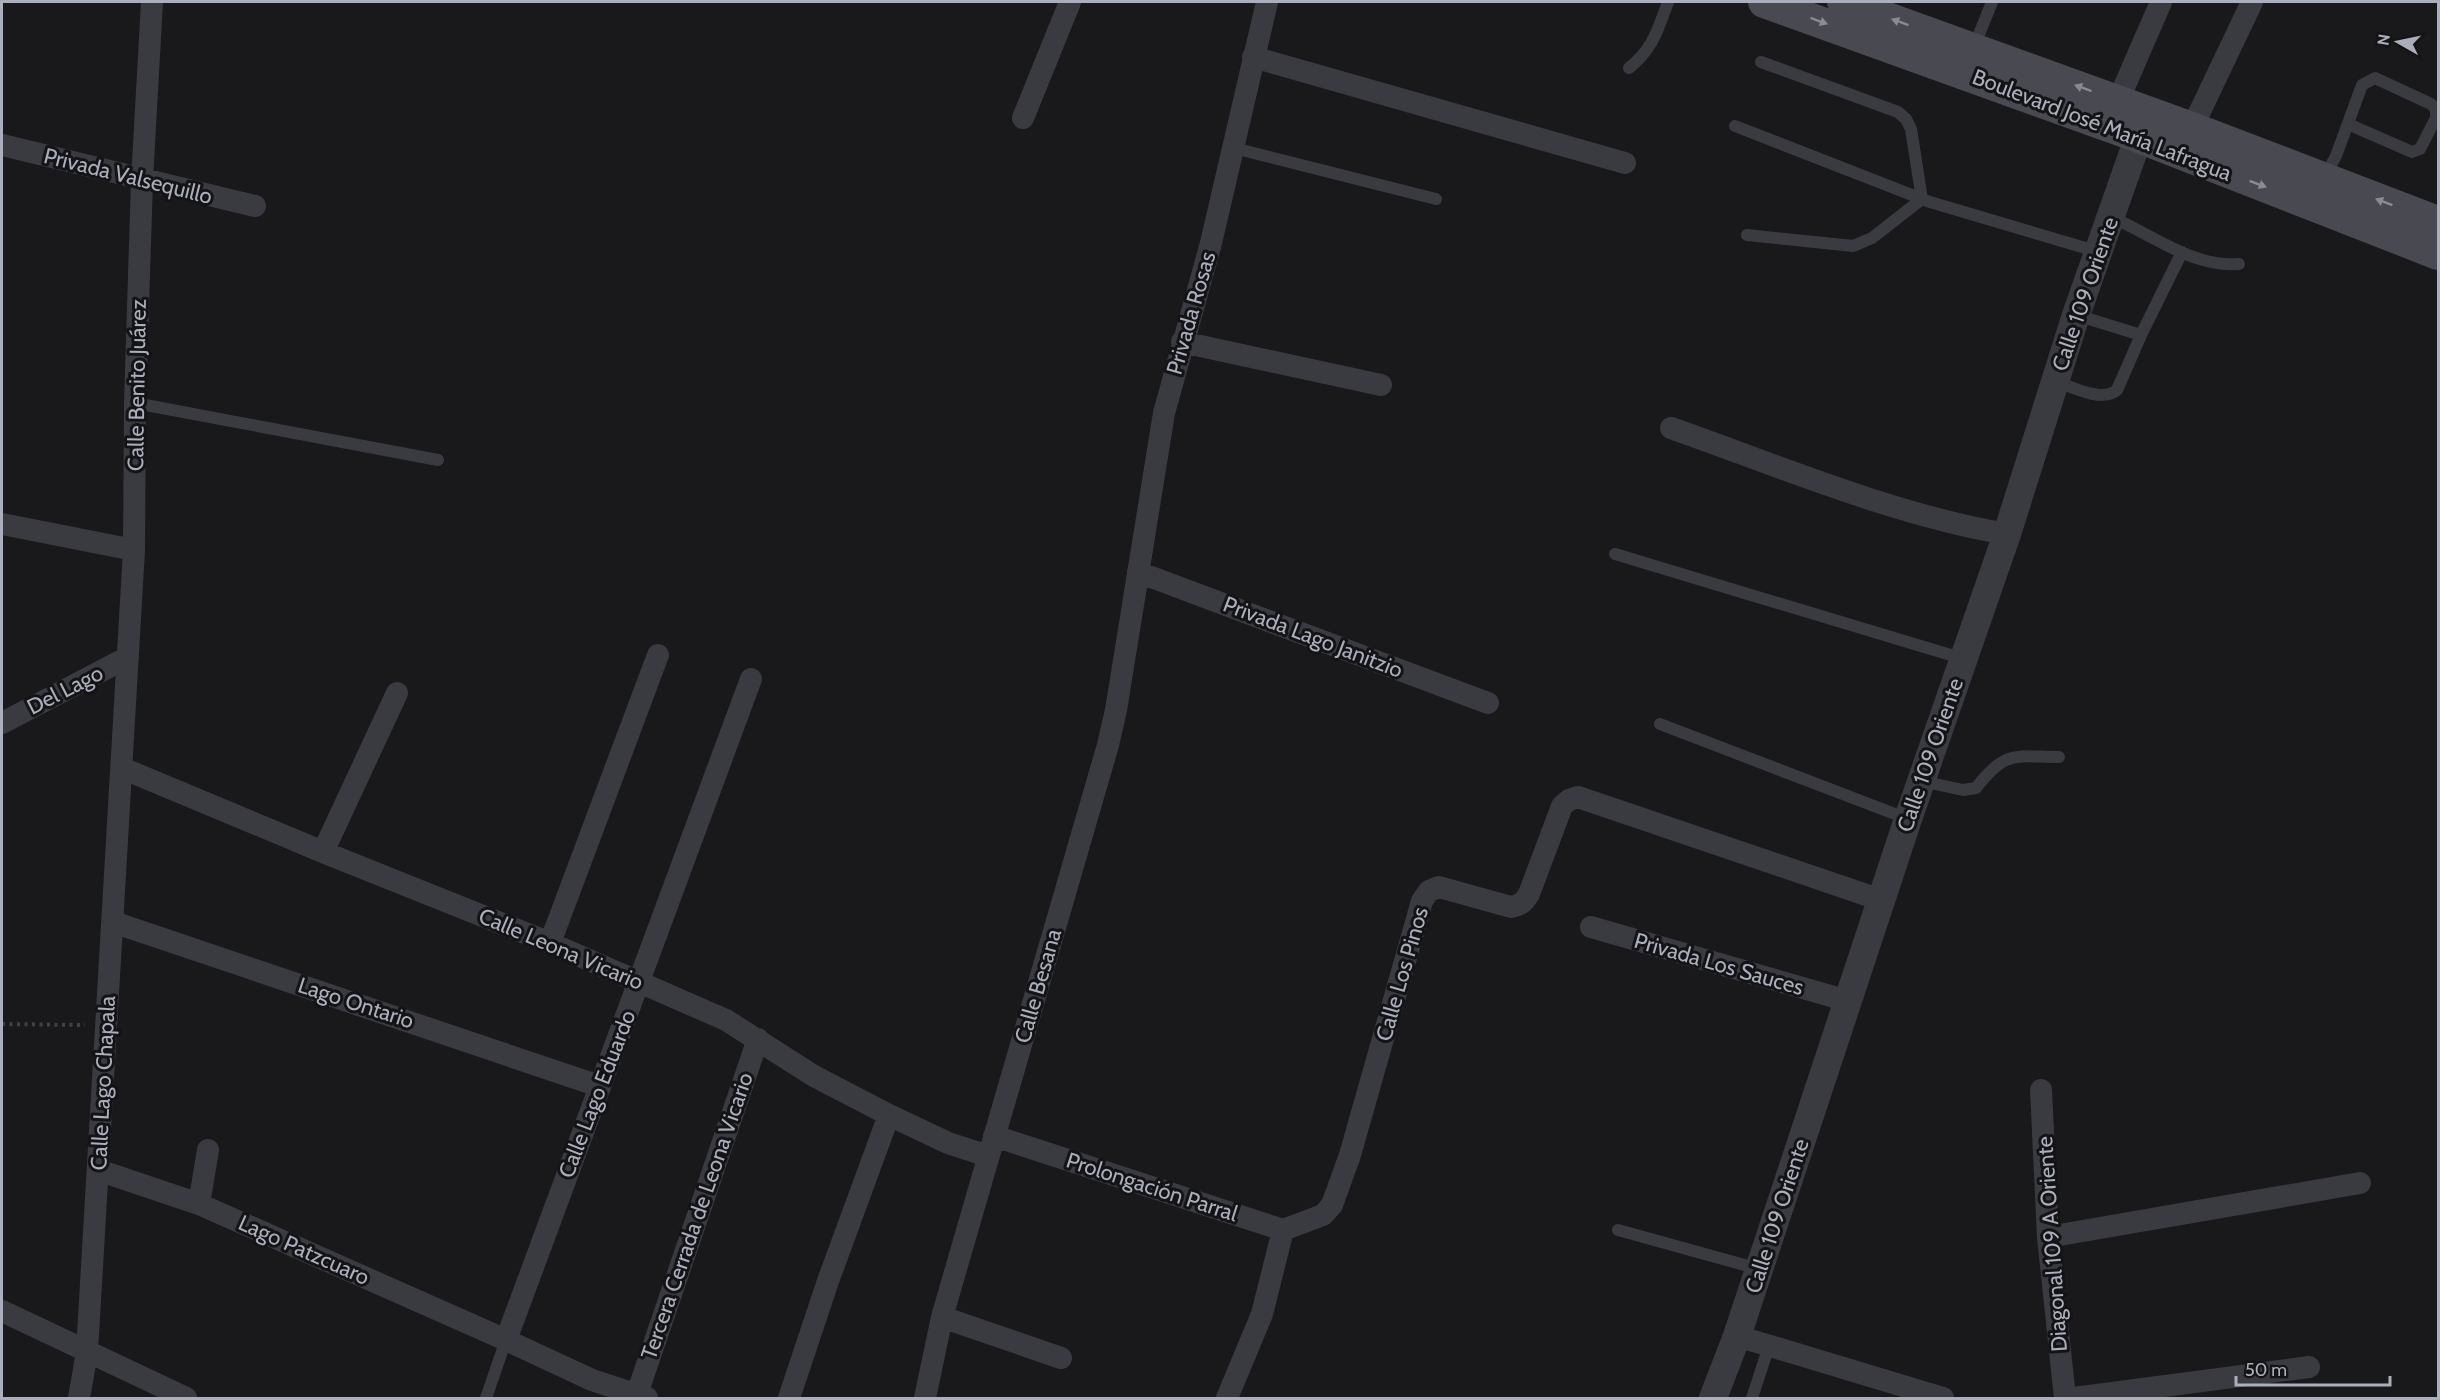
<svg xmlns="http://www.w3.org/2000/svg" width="2440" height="1400" font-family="Cabin,sans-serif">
	<rect width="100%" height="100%" fill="#19191b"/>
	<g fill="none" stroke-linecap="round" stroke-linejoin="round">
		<path stroke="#404148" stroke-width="4" stroke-dasharray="3 4.5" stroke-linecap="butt" d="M2 1024 85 1025"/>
		<path stroke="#3a3a41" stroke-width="12" d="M1974 47 1992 2
			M1629 68C1653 49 1658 29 1668 2
			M1735 126 1930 202 2099 252
			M1234 148 1436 199
			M2324 178 2336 156 2362 85 2375 78 2431 104 2436 109V118L2420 149 2412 152 2348 124
			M2111 217C2151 234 2193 268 2239 264
			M1747 235 1853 246 1872 238 1922 199 1911 129 1906 119 1898 112 1761 62
			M2076 315 2141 335 2182 252
			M2055 381C2072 387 2102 403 2117 390L2141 335
			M135 403 438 460
			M1615 554 1964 659
			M1660 724 1908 819
			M1921 781 1963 790 1976 788C2006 749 2015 757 2059 757
			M1618 1230 1759 1269
			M486 1398 506 1340
			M1752 1398 1769 1346"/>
		<path stroke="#3a3a41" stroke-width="22" d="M1253 57 1625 163
			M2118 101 2161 2
			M1023 118 1070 2
			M2192 128 2252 2
			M2 145 255 206
			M1182 342 1381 385
			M1671 428C1779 466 1894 515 2007 534
			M2 524 134 550
			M1138 572 1488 703
			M2 723 128 657
			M122 768 323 852 550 943 726 1020 814 1076 889 1115 948 1143 988 1156
			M323 852 397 693
			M113 922 599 1086
			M1591 927 1848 1001
			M550 943 658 655
			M2041 1090 2048 1237 2065 1398
			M994 1136 1283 1230 1323 1215 1332 1205 1350 1155 1422 901 1429 891 1439 887 1511 907C1521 905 1524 902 1529 894L1562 806 1569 800 1578 797 1881 900
			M98 1170 199 1204 506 1340 592 1380 647 1398
			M199 1204 208 1150
			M2048 1237 2360 1183
			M2 1311 186 1398
			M942 1317 1061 1358
			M1737 1336 1943 1398
			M506 1340 751 679
			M637 1394 758 1039
			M79 1398 87 1352 134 550 135 403 142 180 152 2
			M789 1398 828 1281 889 1115
			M925 1398 942 1317 1108 745 1116 710 1164 413 1211 243 1267 2
			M1227 1398 1262 1314 1283 1230
			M2074 1398 2309 1367"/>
		<path stroke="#3a3a41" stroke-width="28" d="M1713 1398 1737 1336 1908 819 2007 534 2076 315 2146 116"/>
		<path stroke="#484951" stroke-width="32" d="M1764 2 2139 137 2438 254
			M1843 2 2192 128 2438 222"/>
	</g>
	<defs><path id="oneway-solid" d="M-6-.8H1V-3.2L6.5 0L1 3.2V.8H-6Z" transform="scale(1.5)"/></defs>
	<g fill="#888b96">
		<use href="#oneway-solid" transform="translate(1819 21) rotate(20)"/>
		<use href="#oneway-solid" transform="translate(1900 22) rotate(-160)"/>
		<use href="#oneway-solid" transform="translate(2083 88) rotate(-160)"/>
		<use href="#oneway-solid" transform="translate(2258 184) rotate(21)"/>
		<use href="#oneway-solid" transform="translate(2384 202) rotate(-159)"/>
	</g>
	<g text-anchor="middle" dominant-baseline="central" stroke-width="6" stroke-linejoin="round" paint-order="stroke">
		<g font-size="22" fill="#abaebb" stroke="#141416">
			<text transform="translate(2102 125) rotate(21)">Boulevard José María Lafragua</text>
			<text transform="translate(128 176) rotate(14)">Privada Valsequillo</text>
			<text transform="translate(2085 294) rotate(-71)">Calle 109 Oriente</text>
			<text transform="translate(1191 313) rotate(-74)">Privada Rosas</text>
			<text transform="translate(137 385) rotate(-89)">Calle Benito Juárez</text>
			<text transform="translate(1313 637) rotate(21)">Privada Lago Janitzio</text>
			<text transform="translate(65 690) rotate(-27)">Del Lago</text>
			<text transform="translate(1930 755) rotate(-71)">Calle 109 Oriente</text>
			<text transform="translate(561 949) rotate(23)">Calle Leona Vicario</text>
			<text transform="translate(1719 964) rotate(16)">Privada Los Sauces</text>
			<text transform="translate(1402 974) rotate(-74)">Calle Los Pinos</text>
			<text transform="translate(1038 986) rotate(-74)">Calle Besana</text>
			<text transform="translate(356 1003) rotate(18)">Lago Ontario</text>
			<text transform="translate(103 1083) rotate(-87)">Calle Lago Chapala</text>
			<text transform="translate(597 1094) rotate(-69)">Calle Lago Eduardo</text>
			<text transform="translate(1152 1187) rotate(18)">Prolongación Parral</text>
			<text transform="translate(697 1216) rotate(-71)">Tercera Cerrada de Leona Vicario</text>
			<text transform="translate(1777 1216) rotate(-72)">Calle 109 Oriente</text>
			<text transform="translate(2052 1244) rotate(-94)">Diagonal 109 A Oriente</text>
			<text transform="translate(304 1250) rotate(24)">Lago Patzcuaro</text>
		</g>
	</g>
	<rect width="2440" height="1400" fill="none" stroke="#abaebb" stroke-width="6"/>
	<g transform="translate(2398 42) rotate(279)" stroke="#141416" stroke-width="4.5" paint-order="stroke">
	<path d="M0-4.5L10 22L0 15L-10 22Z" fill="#abaebb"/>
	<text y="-9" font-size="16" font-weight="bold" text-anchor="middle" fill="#abaebb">N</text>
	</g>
	<path d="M2236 1376v9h154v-9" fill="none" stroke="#abaebb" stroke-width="3"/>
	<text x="2245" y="1376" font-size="18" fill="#abaebb" stroke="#141416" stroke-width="4.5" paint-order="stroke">50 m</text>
</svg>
